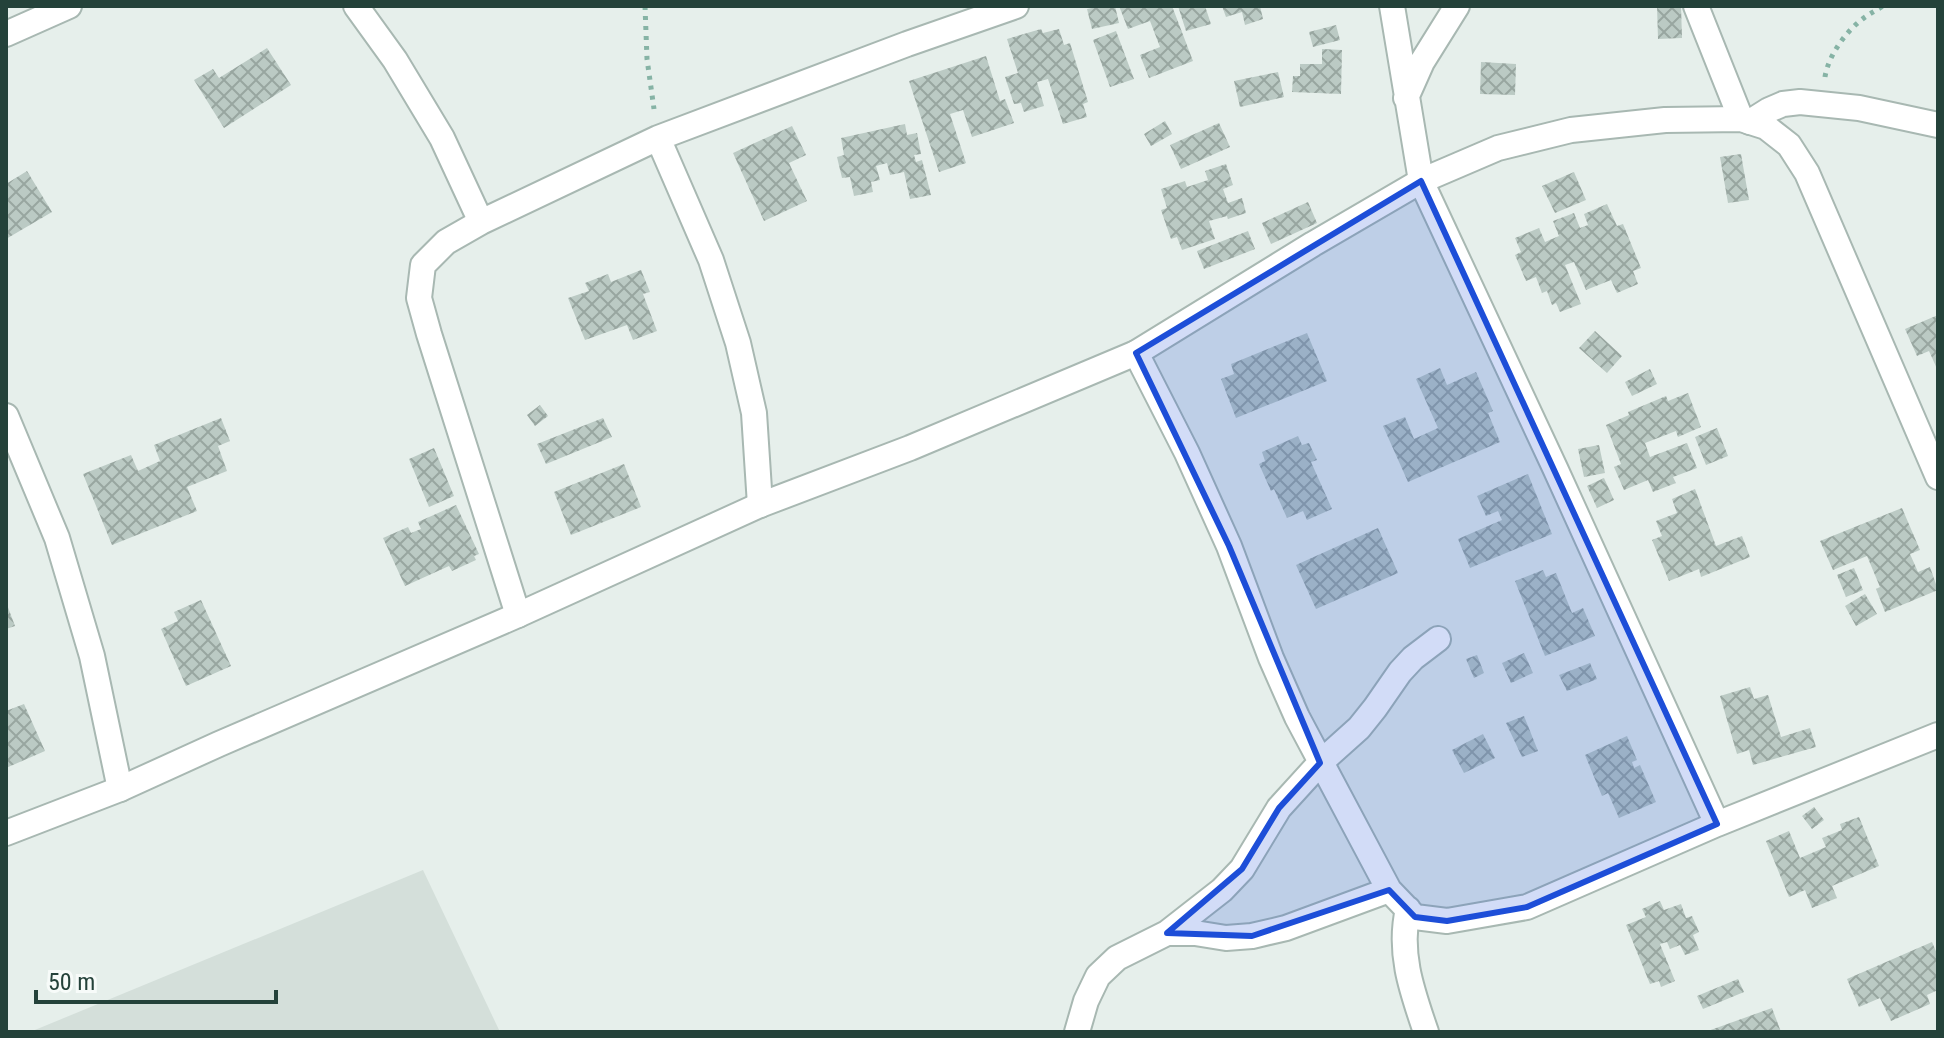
<svg xmlns="http://www.w3.org/2000/svg" width="1944" height="1038" font-family="'Roboto Condensed',sans-serif">
	<defs>
		<pattern id="building-cross-hatch" width="8" height="8" patternUnits="userSpaceOnUse" patternTransform="scale(2)"><rect width="8" height="8" fill="#bbcac4"/><path d="M0 0l8 8M0 8l8-8" fill="none" stroke="#98a6a0"/></pattern>
	</defs>
	<rect width="100%" height="100%" fill="#e6efeb"/>
	<path fill="#d4dfda" d="M423 870 500 1032H30Z"/>
	<path fill="url(#building-cross-hatch)" d="M1102 6H1115L1119 23 1092 29 1087 9Z
		M1119 6H1172L1193 61 1149 78 1140 55 1160 47 1150 21 1128 29Z
		M1178 6H1205L1211 24 1186 31Z
		M1222 6H1260L1263 19 1245 25 1242 12 1226 17Z
		M1657 6H1681L1682 38 1658 39Z
		M1336 25 1340 40 1313 47 1309 32Z
		M1041 29 1043 33 1059 29 1064 45 1070 43 1088 102 1083 104 1087 117 1063 124 1048 79 1037 82 1044 106 1024 112 1021 103 1014 104 1005 77 1018 73 1007 39Z
		M1116 31 1134 79 1110 87 1093 40Z
		M267 48 291 85 224 128 194 80 213 69 219 78Z
		M1322 49 1342 50 1341 94 1292 92 1293 76H1300V64H1322Z
		M986 56 1000 101 1005 99 1014 123 972 137 963 110 950 114 966 163 939 172 909 81Z
		M1481 62 1516 64 1515 95 1480 94Z
		M1278 72 1284 97 1240 107 1234 81Z
		M1165 121 1172 134 1151 146 1144 134Z
		M1219 123 1230 147 1181 169 1170 145Z
		M905 124 907 135 917 133 921 154 914 155 916 162 922 160 931 195 910 199 904 172 890 175 887 163 876 166 880 180 871 182 873 192 854 196 850 177 842 178 837 157 844 155 841 138Z
		M792 126 806 155 789 163 807 201 764 221 733 153Z
		M1741 154 1749 200 1728 203 1720 157Z
		M1226 164 1233 185 1223 189 1228 203 1242 198 1246 213 1228 219 1227 216 1209 221 1215 239 1182 250 1177 237 1171 239 1161 210 1167 208 1161 189 1185 181 1187 187 1208 180 1205 171Z
		M27 171 52 212 6 239V184Z
		M1574 172 1586 200 1555 213 1542 186Z
		M1308 202 1317 223 1271 244 1262 223Z
		M1607 204 1617 226 1623 224 1641 268 1633 271 1638 284 1617 293 1611 280 1586 290 1574 262 1565 265 1581 304 1560 312 1556 303 1552 305 1547 291 1542 293 1536 277 1526 281 1515 255 1521 252 1515 238 1539 228 1545 242 1559 236 1553 221 1574 213 1580 228 1588 225 1584 214Z
		M1248 231 1255 249 1204 269 1197 251Z
		M641 270 650 292 643 294 657 331 633 340 627 325 585 340 568 298 589 291 585 283 608 274 611 282Z
		M1938 315V371L1929 351 1917 356 1905 329Z
		M1595 331 1622 356 1607 373 1579 348Z
		M1307 333 1327 381 1236 418 1221 379 1234 374 1231 364Z
		M1440 368 1447 385 1476 372 1493 411 1488 413 1500 442 1408 482 1383 426 1405 417 1414 439 1438 428 1416 379Z
		M1650 369 1657 384 1632 396 1625 382Z
		M1688 393 1701 427 1678 437 1676 431 1645 443 1650 457 1687 443 1697 468 1673 477 1676 483 1653 492 1648 480 1624 490 1614 467 1621 464 1606 425 1629 415 1628 412 1666 396 1668 401Z
		M540 405 548 416 535 426 527 415Z
		M221 418 230 441 218 446 227 471 187 487 197 511 112 545 83 474 131 455 138 471 160 461 154 445Z
		M603 418 612 437 546 464 537 444Z
		M1717 428 1728 456 1706 465 1695 437Z
		M1298 436 1302 445 1309 443 1317 460 1311 462 1332 509 1307 520 1303 511 1287 518 1274 489 1271 491 1259 464 1265 461 1262 452Z
		M1599 445 1605 473 1584 477 1578 449Z
		M434 448 454 496 429 507 409 459Z
		M624 464 641 507 571 535 554 492Z
		M1528 474 1552 534 1470 568 1458 539 1502 520 1498 511 1486 516 1477 496Z
		M1604 478 1614 500 1597 508 1587 486Z
		M1695 489 1716 546 1742 536 1750 557 1701 577 1699 569 1669 581 1652 540 1662 536 1656 521 1677 513 1672 499Z
		M456 505 479 554 474 556 476 560 452 571 449 566 405 586 383 538 408 527 411 533 421 529 418 522Z
		M1902 508 1920 550 1910 554 1918 572 1930 567 1938 590 1885 612 1876 589 1880 587 1867 556 1833 570 1820 541Z
		M1378 528 1398 573 1316 609 1296 565Z
		M1854 568 1863 590 1846 597 1837 575Z
		M1543 570 1546 577 1556 573 1572 613 1583 608 1595 636 1545 656 1515 581Z
		M1865 594 1877 614 1856 626 1845 606Z
		M201 600 231 666 186 686 161 629 178 621 174 612Z
		M6 602 15 626 6 629Z
		M1524 653 1533 673 1511 683 1502 663Z
		M1477 655 1484 673 1474 678 1466 659Z
		M1590 663 1597 679 1567 691 1559 675Z
		M1750 687 1754 699 1768 695 1781 737 1810 728 1816 747 1753 765 1749 750 1737 754 1720 696Z
		M24 704 45 751 6 768V711Z
		M1524 716 1538 751 1522 757 1506 723Z
		M1483 734 1495 758 1464 773 1452 750Z
		M1627 736 1637 760 1632 762 1634 768 1640 765 1656 802 1619 818 1608 793 1602 796 1585 755Z
		M1814 807 1824 820 1812 829 1802 816Z
		M1859 817 1879 866 1832 886 1837 898 1812 908 1805 890 1789 897 1766 841 1789 831 1800 858 1826 847 1822 838 1842 830 1840 824Z
		M1660 901 1664 910 1681 904 1686 918 1692 916 1699 932 1693 935 1699 950 1685 955 1680 945 1670 949 1667 942 1660 944 1675 981 1661 987 1659 981 1650 984 1626 925 1646 917 1642 909Z
		M1932 942 1938 956V990L1927 995 1930 1004 1891 1021 1880 998 1859 1007 1847 979Z
		M1738 979 1744 992 1703 1009 1697 996Z
		M1772 1008 1781 1032H1705Z"/>
	<g fill="none" stroke-linecap="round" stroke-linejoin="round">
		<g stroke="#a8b8b2" stroke-width="28">
			<path id="minor" d="M356 6 395 60 442 138 481 222
				M1392 6 1421 181 1555 468 1717 824
				M1696 6 1741 119
				M6 34 69 6
				M1406 98 1422 62 1457 6
				M1750 122 1769 110 1783 104 1800 102 1859 108 1938 125
				M658 138 711 260 738 343 754 413 760 505
				M1136 353 1187 453 1229 546 1271 658 1297 717 1389 890 1415 917 1447 921 1527 907 1717 824 1938 735
				M6 416 57 538 92 656 120 789
				M518 615 429 334 419 298 423 265 446 242 481 222 658 138 907 44 1016 6
				M1408 909C1398 953 1412 991 1426 1032
				M1167 933 1222 890 1242 869 1279 808 1320 763 1359 728 1375 708 1400 672 1413 658 1438 639
				M1077 1032 1086 1001 1098 976 1117 958 1167 933H1195L1226 938 1252 936 1286 928 1389 890"/>
		</g>
		<g stroke="#a8b8b2" stroke-width="28">
			<path id="tertiary" d="M6 833 120 789 219 744 518 615 760 505 910 448 1136 353 1313 244 1421 181 1498 148 1571 130 1665 120 1741 119 1766 127 1789 145 1807 173 1938 477"/>
		</g>
		<path stroke="#86b3a5" stroke-width="5" stroke-dasharray="4 6" stroke-linecap="butt" d="M645 6 647 59 654 109
			M1825 77C1828 57 1844 34 1860 21 1867 15 1875 11 1883 6"/>
		<use href="#minor" stroke="#fff" stroke-width="24"/>
		<use href="#tertiary" stroke="#fff" stroke-width="24"/>
	</g>
	<path fill="#1d4ed8" fill-opacity="0.2" stroke="#1d4ed8" stroke-width="6" stroke-linejoin="round" d="M1421 181 1717 824 1527 907 1447 921 1415 917 1389 890 1252 936 1167 933 1242 869 1279 808 1320 763 1229 546 1136 353Z"/>
	<rect width="1944" height="1038" fill="none" stroke="#24423a" stroke-width="16"/>
	<path d="M36 990v12h240v-12" fill="none" stroke="#24423a" stroke-width="4"/>
	<text x="48" y="990" font-size="24" fill="#24423a" stroke="#f7fbf9" stroke-width="6" paint-order="stroke">50 m</text>
</svg>
